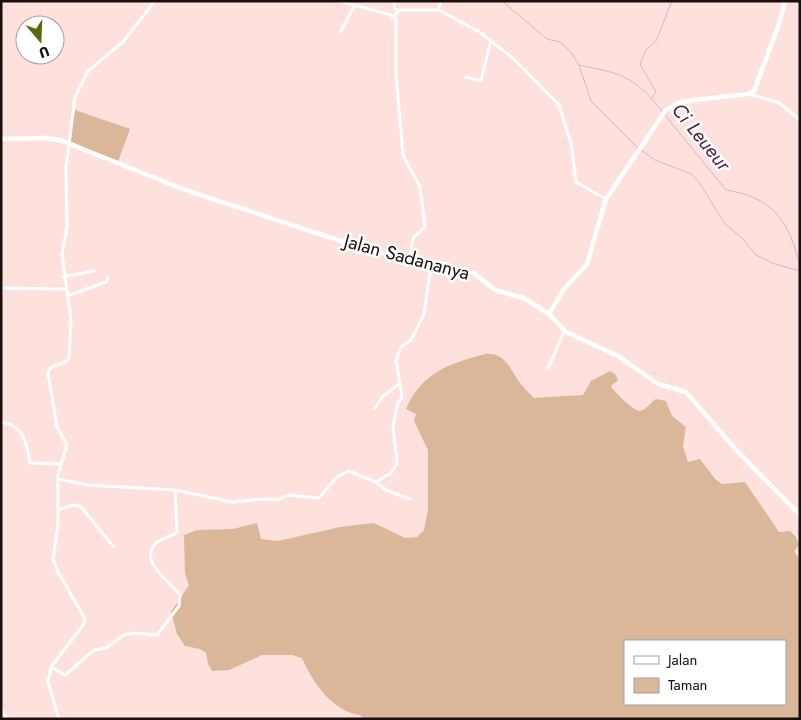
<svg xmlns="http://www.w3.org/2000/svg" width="801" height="720" font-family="Jost,sans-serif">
	<rect width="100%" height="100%" fill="#fee0dd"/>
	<path fill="#dab799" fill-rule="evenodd" d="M75 110 130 129 118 162 70 141Z
		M485 354C505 352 510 369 520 383 524 388 529 393 534 398L583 395 591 381 610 371 615 374 618 380 611 386C613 391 635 412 640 411 646 410 651 402 656 399L666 401 672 416 686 427 683 446 688 462 700 459 715 479 722 484 745 482 779 532 790 531 796 537 799 545 794 551 800 560V719H363L360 715C332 711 313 683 302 658L292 655H262L229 670 212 671 208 664 206 653 200 649 185 646 177 634 171 612 189 585 185 574 184 535 197 530 233 529 257 523 261 539 278 541 340 527 374 523 405 538 417 537 424 530 428 510V450L414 421 416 414 406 409C422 372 449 364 485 354ZM625 641H785V704H625Z"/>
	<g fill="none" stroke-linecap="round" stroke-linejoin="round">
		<path stroke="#ddb2c9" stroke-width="1" d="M502 1 547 39 560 42 571 52 579 65 591 101 638 148
			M579 65C622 74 633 75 662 111
			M652 98 656 92 640 64 646 50 656 41 672 1
			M664 114 726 190C773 197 790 222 800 267
			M641 150 655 160 691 174 699 182 725 224 742 238 756 255 775 264 800 271"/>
		<path stroke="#fff" stroke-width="3" d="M340 1 391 15 396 19V74L403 155 420 187 425 227 413 238 410 257
			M395 1 394 8 397 10
			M438 9 441 1
			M394 16 399 10H439L481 33 514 59 559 105 571 143 576 182 606 199
			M340 33 354 6
			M466 77 481 81 491 40
			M749 94 778 102 800 120
			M63 277 94 271
			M1 288 66 289
			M67 296 106 282 108 277
			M548 369 564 331
			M375 408 383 396 398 385
			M1 422C24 425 27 444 30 463L61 464
			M58 479 87 485 175 490 232 502 265 499 278 500 288 495 319 498 337 477 349 471 376 482 391 473 397 463 393 426 397 405 402 397 396 360 401 347 411 340 424 314 431 265
			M376 482 386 490 409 499
			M58 510 74 505 81 507 114 547
			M51 667 65 675 94 650 106 648 124 635 134 633 157 635 179 606 180 595C171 582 137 561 156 543 162 538 171 537 177 532L175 490
			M1 710 8 719
			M59 719 48 682 51 667 84 624 85 619 58 572 53 559 58 525V475L67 445 57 427 48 373 50 368 67 361 69 358 71 320 62 254 67 227 66 168 75 97 88 71 123 42 155 1"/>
		<path stroke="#fff" stroke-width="4.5" d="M1 139 45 138 60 140 188 191 369 250 474 273 495 290 524 298 549 314 566 332 618 356 658 384 686 392 738 452 800 515
			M549 314 564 289 587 264 606 199 666 110 678 103 694 100 748 94 754 91 778 27 785 1"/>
	</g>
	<g text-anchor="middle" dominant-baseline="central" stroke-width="5" stroke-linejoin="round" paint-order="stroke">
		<g font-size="19" fill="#1b0e0e" stroke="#fff">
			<text transform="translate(407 257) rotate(15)">Jalan Sadananya</text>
		</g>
		<g font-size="20" font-style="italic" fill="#531f3f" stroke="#fff">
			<text transform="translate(701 137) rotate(51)">Ci Leueur</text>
		</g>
	</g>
	<rect width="801" height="720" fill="none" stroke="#1b0e0e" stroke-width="5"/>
	<rect x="624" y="640" width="162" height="65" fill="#ffffff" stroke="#a49f9f"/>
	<rect x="634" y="656" width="25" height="8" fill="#ffffff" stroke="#a49f9f"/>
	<text x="668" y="665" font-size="15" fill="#1b0e0e">Jalan</text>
	<rect x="634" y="678" width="25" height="15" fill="#dab799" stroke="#a49f9f"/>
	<text x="668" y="690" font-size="15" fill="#1b0e0e">Taman</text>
	<g transform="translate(40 40) rotate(161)"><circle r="24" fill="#ffffff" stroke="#a49f9f"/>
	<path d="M0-4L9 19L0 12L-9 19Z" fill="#5b6810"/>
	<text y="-8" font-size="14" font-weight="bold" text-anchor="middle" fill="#1b0e0e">U</text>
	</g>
</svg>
